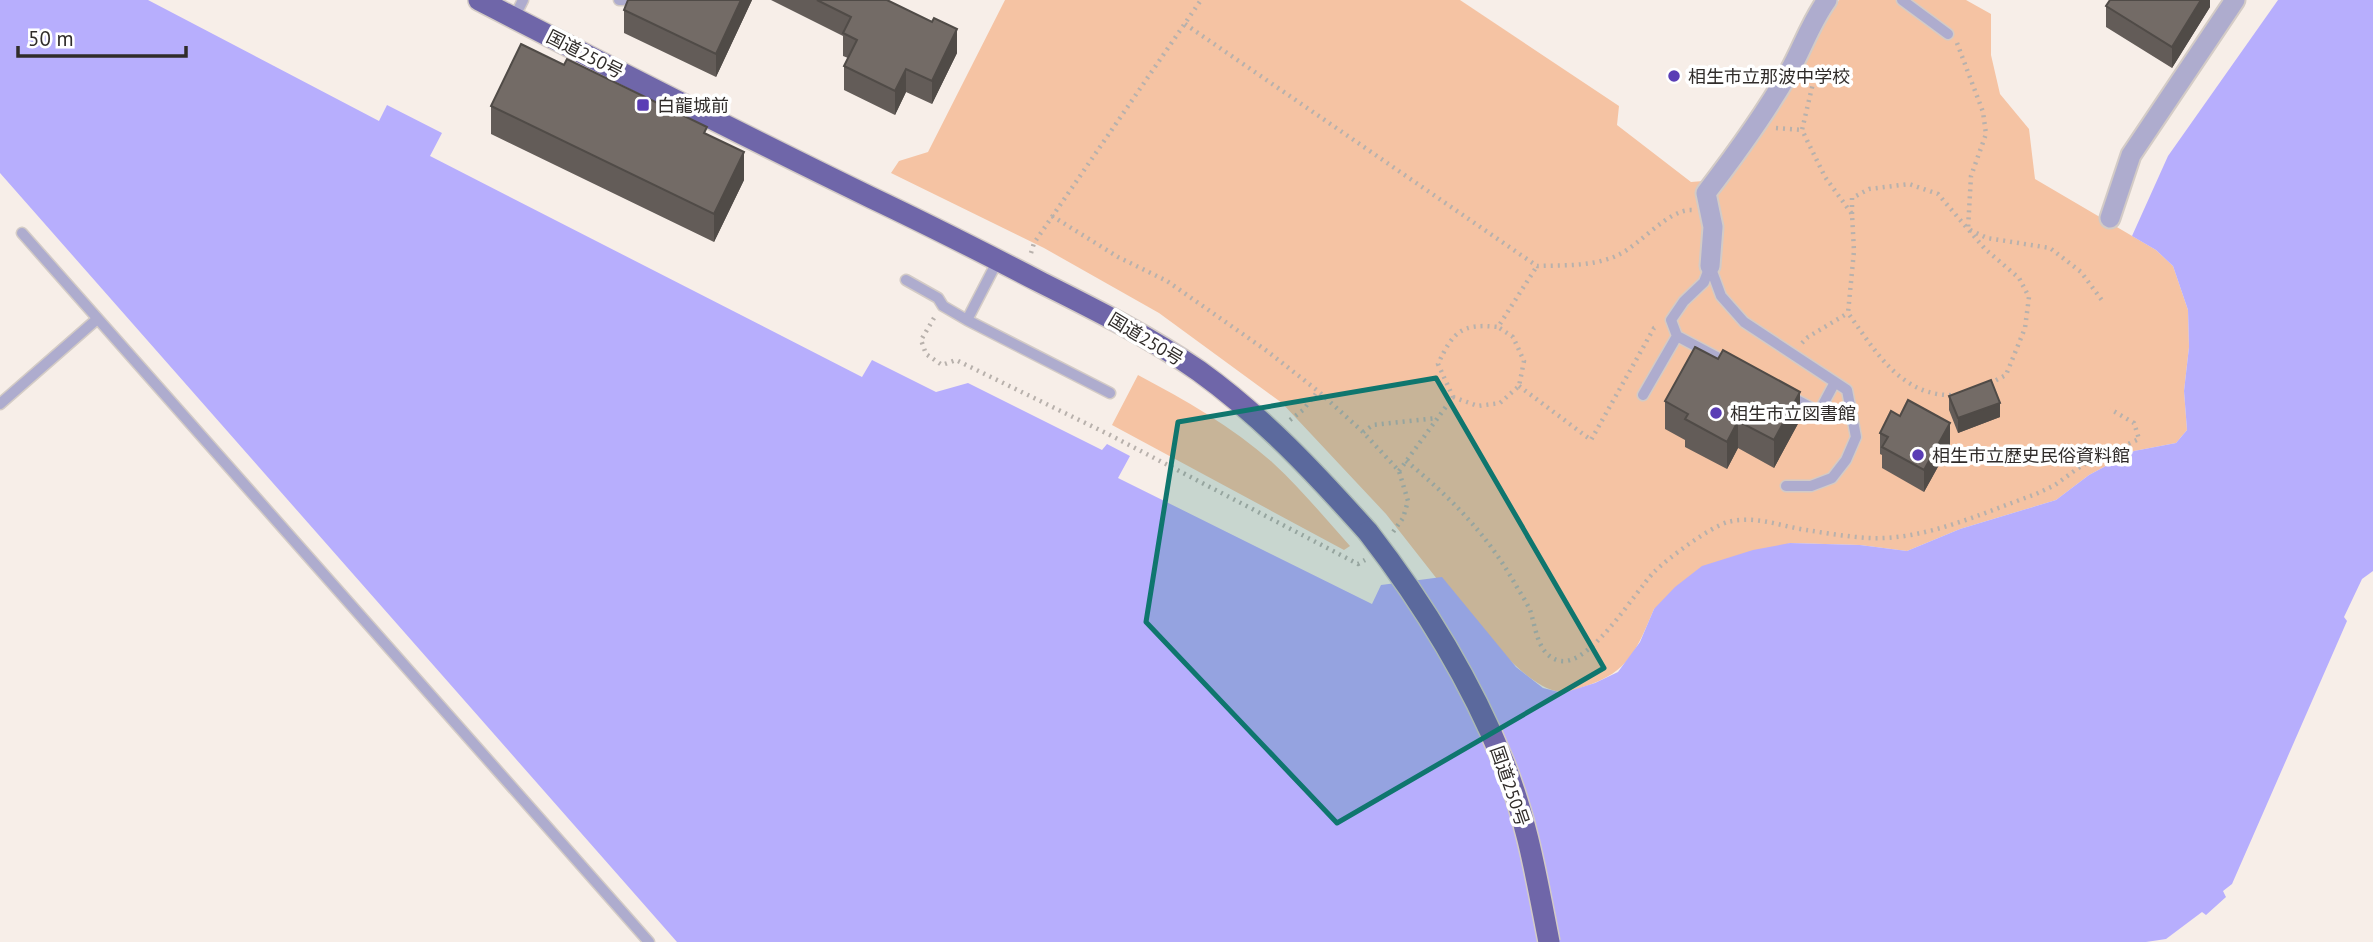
<svg xmlns="http://www.w3.org/2000/svg" width="2373" height="942" font-family="'PT Sans','Noto Sans JP',sans-serif">
	<rect width="100%" height="100%" fill="#f7eee8"/>
	<path fill="#f5c3a3" d="M1005 0H1460L1619 106 1617 125 1691 182 1728 179 1764 126 1839 0H1966L1991 14V55L2000 94 2029 129 2035 179 2156 250 2173 266 2188 310 2189 347 2184 391 2187 430 2176 443 2134 451 2089 475 2056 500 1960 529 1907 551 1860 545 1790 543 1654 609C1637 649 1629 672 1586 686 1578 688 1568 694 1560 692 1519 686 1468 610 1442 578L1437 579 1386 514 1282 403 1159 313 1044 248 891 173 899 161 928 152Z
		M1138 375C1185 400 1233 427 1273 463 1301 489 1325 518 1350 546L1344 550 1112 425Z"/>
	<path fill="#b7aefd" d="M0 0H148L379 121 387 105 442 133 430 156 862 377 872 360 936 392 968 383 1102 450 1107 444 1130 456 1118 478 1372 604 1381 585 1442 577 1516 667 1543 688 1563 693 1595 683 1618 672 1640 642 1654 609 1675 587 1702 566 1753 550 1790 543 1860 545 1907 551 1960 529 2056 500 2089 475 2134 451 2176 443 2187 430 2184 391 2189 347 2188 310 2173 266 2156 250 2132 236 2168 156 2278 0H2373V571L2362 579 2344 617 2347 621 2232 884 2223 891 2226 897 2206 915 2202 912 2166 939 2146 942H677L0 173Z"/>
	<g fill="none" stroke-linecap="round" stroke-linejoin="round">
		<g stroke="#d3cbc6" stroke-width="13">
			<path id="service" d="M619 0H623
				M1902 0 1948 34
				M514 18 523 0
				M22 233 649 942
				M1710 266 1721 296 1744 322 1847 390 1856 437 1846 460 1832 478 1811 486H1786
				M1710 266 1704 282 1684 301 1671 320 1677 336 1728 363
				M906 280 938 298 943 306 967 320 1110 393
				M967 320 998 260
				M1643 395 1677 336
				M1791 397 1819 412 1835 382
				M0 404 96 320"/>
		</g>
		<g stroke="#d3cbc6" stroke-width="23">
			<path id="minor" d="M2110 218 2131 155 2235 0
				M1710 266 1713 227 1706 193C1736 154 1765 114 1789 72 1803 47 1810 24 1827 0"/>
		</g>
		<g stroke="#d3cbc6" stroke-width="24">
			<path id="trunk" d="M479 0C609 67 740 134 872 198 929 225 986 254 1042 283 1096 310 1150 337 1199 371 1263 417 1316 474 1368 532"/>
		</g>
		<path stroke="#b8b1ac" stroke-width="4.5" stroke-dasharray="2 5" stroke-linecap="butt" d="M1185 24 1537 266C1563 265 1593 267 1618 255 1639 246 1668 209 1692 210
			M1957 43 1983 112 1986 134 1971 176 1968 229 1987 238 2050 248 2081 272 2104 303
			M1817 66 1802 130 1825 177 1852 214 1854 251 1848 313C1876 352 1902 398 1956 395
			M1776 128 1802 130
			M1852 214V198L1869 189 1909 184 1938 194 1985 249 2019 278 2029 297 2025 328 2006 375 1987 385
			M1052 216 1118 257 1167 281 1267 351 1318 391 1363 432 1399 471 1408 501 1403 518 1393 532
			M1031 253 1034 243 1201 0
			M934 318 921 340 926 354 942 365 956 360 1110 435 1358 564 1365 560
			M1802 343 1808 337 1848 313
			M1519 386 1591 440 1654 328 1658 326
			M1453 397 1478 406 1500 403 1519 386 1524 361 1513 337 1498 327
			M1290 420 1303 410 1318 391
			M1363 432 1373 425 1437 418
			M1406 461C1450 497 1486 533 1514 582 1519 591 1526 601 1530 610 1536 627 1537 657 1561 661 1591 665 1635 592 1654 572 1668 558 1710 527 1728 522 1755 515 1780 526 1806 530 1826 533 1849 537 1869 538 1924 541 1985 512 2036 494L2055 485 2081 466 2139 439 2134 423 2110 409
			M1399 471 1453 397 1438 364C1453 332 1461 323 1498 327L1537 266"/>
		<use href="#service" stroke="#aeacce" stroke-width="10"/>
		<use href="#minor" stroke="#aeacce" stroke-width="19"/>
		<use href="#trunk" stroke="#6f66a9" stroke-width="21"/>
		<g stroke="#d3cbc6" stroke-width="24" stroke-linecap="butt">
			<path id="trunk-bridge" d="M1368 532C1423 603 1469 677 1503 761 1527 819 1537 881 1549 942"/>
		</g>
		<use href="#trunk-bridge" stroke="#6f66a9" stroke-width="21"/>
	</g>
	<path fill="#635c58" d="M628 0H752L716 77 624 33V10Z
		M771 0H887L957 53 932 104 906 92 895 115 844 90V66L848 58 843 56V36Z
		M2210 0V7L2172 68 2106 27V6Z
		M491 106 707 134 744 180 714 242 491 134Z
		M1949 396 2000 417 1958 433 1949 410Z
		M1665 401 1800 420 1774 468 1738 448 1727 469 1685 447V440L1665 429Z
		M1880 433 1950 445 1924 492 1882 468V455L1880 454Z"/>
	<path fill="#504b47" d="M741 0H752L716 77V54Z
		M2201 0H2210V7L2172 68V47Z
		M957 29V53L932 104V81Z
		M906 69V92L895 115V91Z
		M744 152V180L714 242V214Z
		M1800 392V420L1774 468V440Z
		M2000 403V417L1958 433V418Z
		M1738 421V448L1727 469V442Z
		M1950 423V445L1924 492V470Z"/>
	<path fill="#736b66" stroke="#504b47" stroke-width="2" d="M628 0H741L716 54 624 10Z
		M817 0H887L932 22 934 18 957 29 932 81 906 69 895 91 844 66 857 40 843 33 851 17Z
		M2110 0H2201L2172 47 2106 6Z
		M521 44 564 65 567 59 707 127 704 133 744 152 714 214 491 106Z
		M1695 347 1718 359 1723 350 1800 392 1774 440 1738 421 1727 442 1685 419 1688 414 1665 401Z
		M1991 380 2000 403 1958 418 1949 396Z
		M1908 400 1950 423 1924 470 1882 447 1888 437 1880 433 1891 411 1900 416Z"/>
	<path fill="#0f766e" fill-opacity="0.2" stroke="#0f766e" stroke-width="5" stroke-linejoin="round" d="M1436 378 1604 668 1337 823 1146 622 1178 422Z"/>
	<g fill="#5a3db5" stroke="#fff" stroke-width="2.5">
		<circle cx="1674" cy="76" r="7"/>
		<rect x="636" y="98" width="14" height="14" rx="3.5"/>
		<circle cx="1716" cy="413" r="7"/>
		<circle cx="1918" cy="455" r="7"/>
	</g>
	<g text-anchor="middle" dominant-baseline="central" stroke-width="7" stroke-linejoin="round" paint-order="stroke">
		<g font-size="18" fill="#302c2a" stroke="#fff">
			<text transform="translate(585 54) rotate(27)">国道250号</text>
			<text transform="translate(1146 339) rotate(31)">国道250号</text>
			<text transform="translate(1510 786) rotate(71)">国道250号</text>
		</g>
		<g font-size="18" fill="#302c2a" stroke="#fff" text-anchor="start">
			<text x="1688" y="76">相生市立那波中学校</text>
			<text x="657" y="105">白龍城前</text>
			<text x="1730" y="413">相生市立図書館</text>
			<text x="1932" y="455">相生市立歴史民俗資料館</text>
		</g>
	</g>
	<path d="M18 46v10h168v-10" fill="none" stroke="#302c2a" stroke-width="3.5"/>
	<text x="28" y="46" font-size="21" fill="#302c2a" stroke="#ffffff" stroke-width="5" paint-order="stroke">50 m</text>
</svg>
